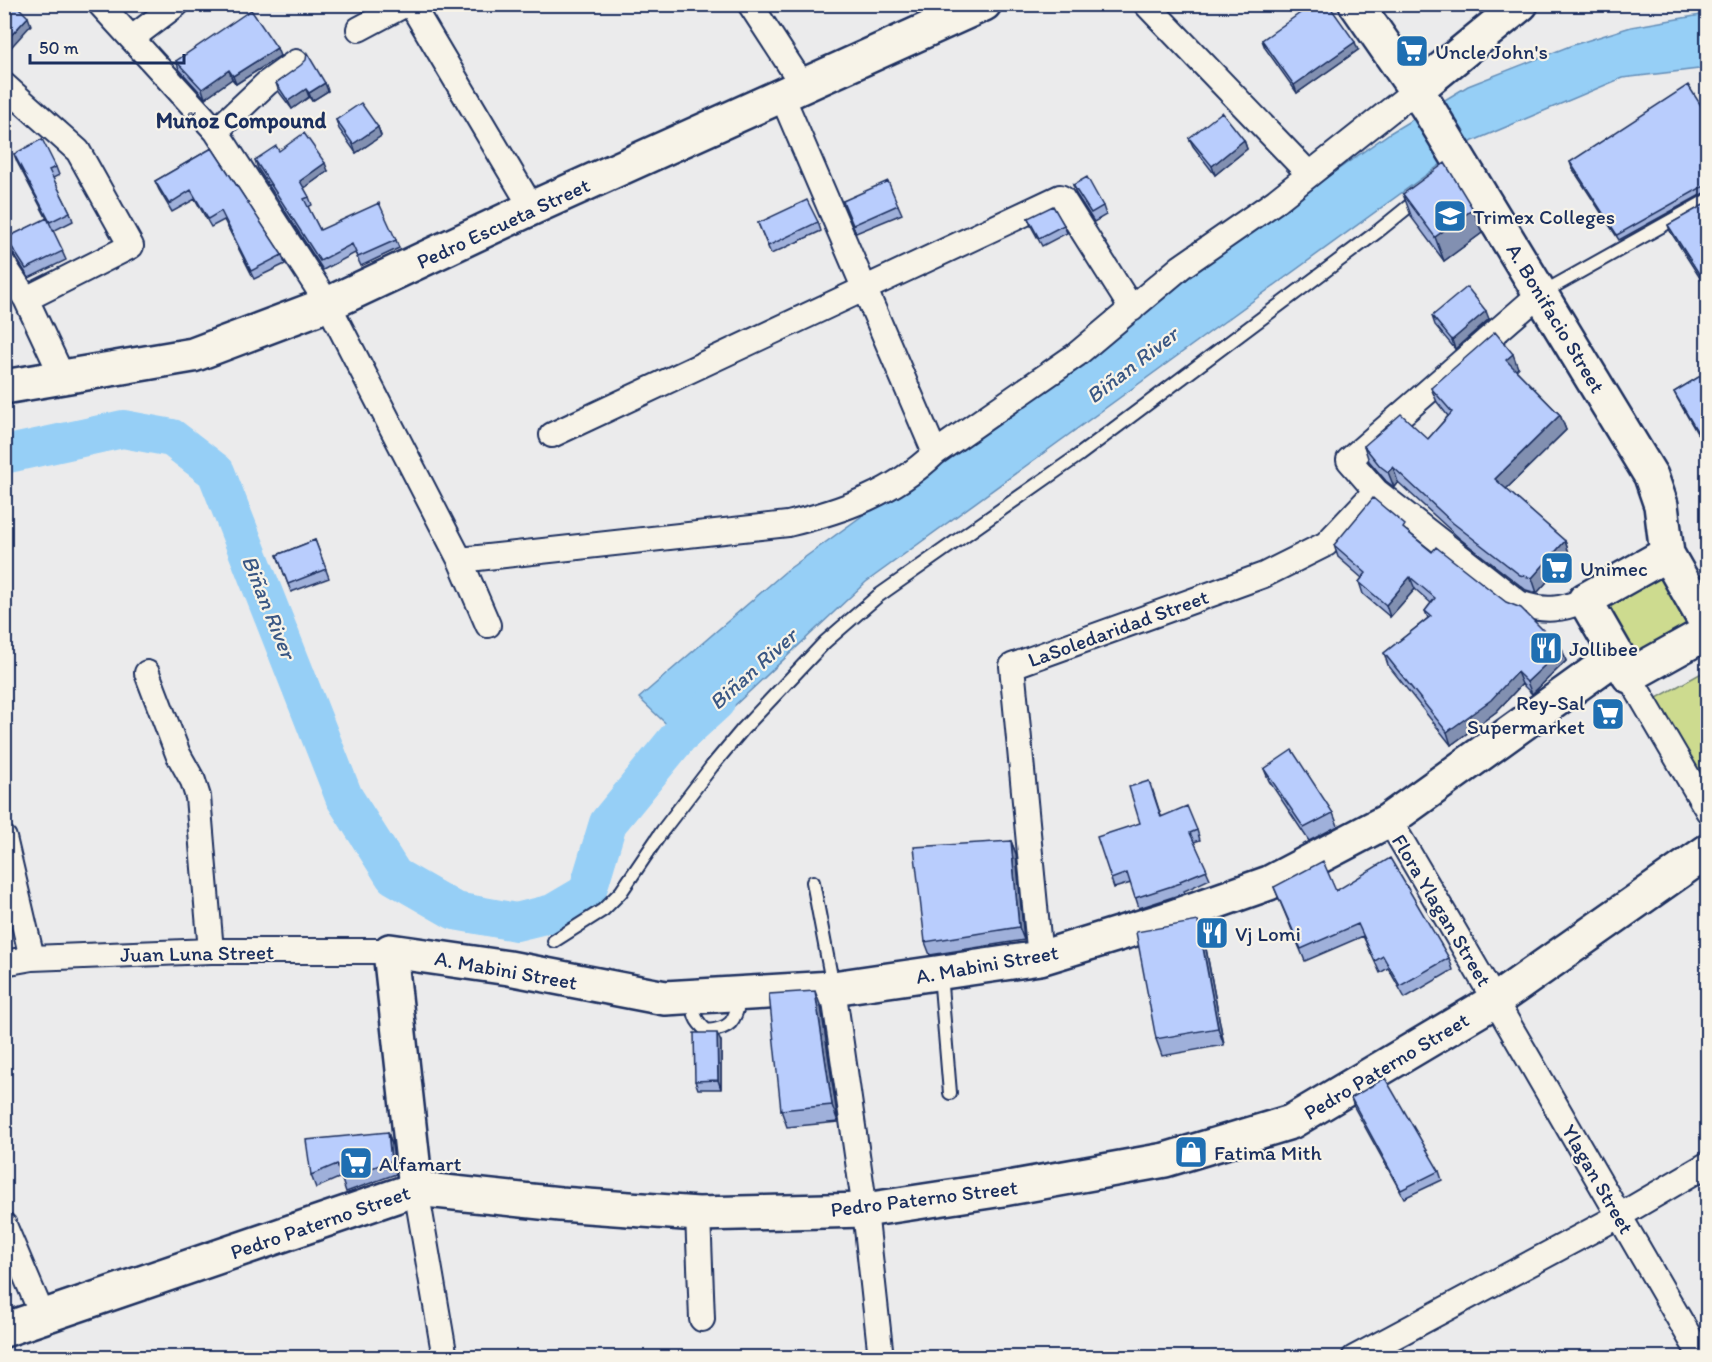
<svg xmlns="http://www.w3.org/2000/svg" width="1712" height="1362" font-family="Itim,sans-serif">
	<rect width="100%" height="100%" fill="#ebebec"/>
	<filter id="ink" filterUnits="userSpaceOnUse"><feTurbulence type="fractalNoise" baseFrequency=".0167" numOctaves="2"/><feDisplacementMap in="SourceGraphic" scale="12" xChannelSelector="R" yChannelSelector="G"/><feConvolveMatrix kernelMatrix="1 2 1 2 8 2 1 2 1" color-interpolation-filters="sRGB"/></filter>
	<g filter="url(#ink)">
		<path fill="#cddb8f" stroke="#748576" stroke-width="1.5" d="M1659 574 1688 624 1636 654 1608 603Z
			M1707 670 1708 671 1707 794 1655 699Z"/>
		<path fill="#96cff6" stroke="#658fb9" stroke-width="1.5" d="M1707 14V68L1622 78 1473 141 866 582 682 755 679 736 639 698 786 571 946 455 1156 297 1390 133 1468 86 1570 46 1631 27Z"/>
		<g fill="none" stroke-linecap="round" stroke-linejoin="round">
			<path stroke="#96cff6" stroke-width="38" d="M4 455 123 429 172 438 216 472 344 797 394 876 455 911 516 922 553 913 587 893 608 823 679 736 716 702"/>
			<g stroke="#1b2f5e" stroke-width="16">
				<path id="lane" d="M1542 293 1708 200
					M813 882 833 987
					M554 941 603 910 621 892 663 830 712 766 743 729 825 642 878 596 1079 455 1377 232 1419 198
					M940 974 950 1093
					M694 997C694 1014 693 1019 707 1031 735 1028 734 1019 741 995"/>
			</g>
			<g stroke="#1b2f5e" stroke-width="28">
				<path id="street" d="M100 4 216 131 328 304 460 560 788 524C842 511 894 493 935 453L1076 355 1181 267 1276 201 1416 90
					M411 4 532 208
					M750 4 804 87
					M1146 4 1309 174
					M359 29 406 4
					M132 38 177 4
					M4 85 78 151 131 246 26 299
					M782 96 935 453
					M216 131 267 83 296 62
					M4 265 26 299 63 378
					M1541 293 1349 460 1376 491 1519 603C1544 612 1562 610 1585 600
					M552 435 1060 197 1062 198 1132 309
					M460 560 488 625
					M147 673 178 754 193 781 198 797 211 951
					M1629 676 1708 811
					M1389 820C1495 998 1597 1179 1702 1358
					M4 838 32 958
					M1040 958 1012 666 1264 575 1326 544 1376 491
					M4 963 32 958 211 951H390
					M833 988 865 1210 881 1358
					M416 1189 445 1358
					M698 1214 702 1319
					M4 1225 43 1317
					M1354 1358 1619 1216 1708 1164"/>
			</g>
			<g stroke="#1b2f5e" stroke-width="38">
				<path id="secondary" d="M1356 4 1426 105 1651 476 1661 505 1667 554 1708 626
					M1416 90 1521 4
					M4 387 193 355 328 304 532 208 984 4
					M1667 554 1585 600 1629 676 1708 632
					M416 1189 390 951 509 968 665 998 833 988 1040 958 1164 920 1269 883 1389 820 1617 656
					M4 1330 416 1189 560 1204 698 1214 865 1210 1003 1189 1165 1160 1291 1122 1496 1000 1708 851"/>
			</g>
			<use href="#lane" stroke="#f7f3e8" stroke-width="12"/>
			<use href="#street" stroke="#f7f3e8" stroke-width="24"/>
			<use href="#secondary" stroke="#f7f3e8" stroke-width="33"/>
		</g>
		<path fill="#9fb0da" stroke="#1b2f5e" stroke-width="1.5" d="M428 4H444L432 11Z
			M1262 40 1358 50 1297 93 1265 48Z
			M280 56 236 84 232 79 205 98 179 69 176 61Z
			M276 83H325L328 91 312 101 309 97 292 109 279 92Z
			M1707 115V192L1704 193 1619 240 1572 168 1570 162Z
			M336 120 378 127 381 136 356 153 339 129Z
			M1189 138 1244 140 1247 149 1215 175 1193 146Z
			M212 148 282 255 285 264 254 279 224 220 211 227 195 199 172 212 159 190 155 181Z
			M279 151 328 171 304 188 309 197 312 205 308 207 320 230 396 240 399 248 361 266 355 253 323 270 258 169 255 160Z
			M14 154 56 167 59 175 53 178 70 212 73 221 53 231 66 260 29 278 9 247 6 238 47 219 17 162Z
			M1073 185 1103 206 1106 215 1094 222 1076 194Z
			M1403 194 1473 209 1482 233 1444 261 1412 218Z
			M843 201 898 205 902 214 856 233Z
			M1707 203V289L1670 231 1668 225Z
			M1028 218 1064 225 1067 233 1042 246 1031 226Z
			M818 222 821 231 771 254 758 223Z
			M1432 316 1489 319 1455 349 1435 325Z
			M1518 368 1516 370 1560 415 1566 430 1506 489 1565 541 1570 556 1537 593 1526 590 1459 538 1398 482 1394 487 1386 481 1369 461 1364 446 1428 439 1448 416 1437 402 1431 388Z
			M1707 372V451L1677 398 1674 392Z
			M1407 531 1432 552 1562 649 1566 661 1532 694 1522 684 1496 712 1451 745 1388 665 1384 653 1428 618 1425 611 1431 603 1415 589 1390 617 1363 594 1359 582 1362 578 1338 557 1334 545Z
			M315 540 329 578 291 592 277 555Z
			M1264 769 1333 813 1338 826 1309 841 1269 781Z
			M1153 791 1161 816 1197 830 1200 840 1194 842 1210 879 1184 891 1185 893 1139 908 1131 883 1114 888 1111 879 1140 823Z
			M1011 841 1016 854 1024 940 930 955 925 942Z
			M1274 887 1336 891 1449 958 1453 970 1405 998 1388 968 1380 973 1363 936 1305 961Z
			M1204 938 1224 1045 1162 1056 1156 1039Z
			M821 1007 838 1122 787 1127 781 1110Z
			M721 1042V1089H698L695 1081Z
			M1351 1098 1439 1171 1442 1180 1404 1198 1354 1107Z
			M388 1132 392 1145 396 1174 346 1192 341 1177 316 1188 311 1175Z"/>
		<path fill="#8290b1" stroke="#1b2f5e" stroke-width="1.5" d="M28 17 31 25 5 54 4 43Z
			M1355 42 1358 50 1297 93 1294 85Z
			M277 48 280 56 236 84 233 76Z
			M229 70 232 79 205 98 202 89Z
			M325 83 328 91 312 101 309 93Z
			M306 89 309 97 292 109 288 101Z
			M378 127 381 136 356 153 353 144Z
			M1244 140 1247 149 1215 175 1212 166Z
			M325 163 328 171 303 189 300 181Z
			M1473 209 1482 233 1444 261 1435 237Z
			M1486 311 1489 319 1455 349 1452 340Z
			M1513 354 1518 368 1511 375 1506 360Z
			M1560 415 1566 430 1501 494 1495 479Z
			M1393 467 1398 482 1394 487 1388 472Z
			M1565 541 1570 556 1537 593 1532 578Z
			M1410 577 1415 589 1390 617 1386 605Z
			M1562 649 1566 661 1532 694 1527 682Z
			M1517 672 1522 684 1496 712 1451 745 1447 732Z
			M1011 841 1016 854 1024 940 1019 927Z
			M1198 921 1204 938 1224 1045 1218 1028Z
			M815 991 821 1007 838 1122 832 1105Z
			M717 1033 721 1042V1089L718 1080Z
			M388 1132 392 1145 396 1174 391 1161Z"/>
		<path fill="#b9cdfd" stroke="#1b2f5e" stroke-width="1.5" d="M4 4H15L28 17 4 43Z
			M1313 4H1328L1355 42 1294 85 1262 40Z
			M251 10 277 48 233 76 229 70 202 89 176 61Z
			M307 53 325 83 309 93 306 89 288 101 276 83 301 65 306 60Z
			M1688 85 1707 115V187H1702L1617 235 1570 162Z
			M361 103 378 127 353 144 336 120Z
			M1222 112 1244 140 1212 166 1189 138Z
			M304 133 325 163 300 181 309 197 304 199 320 230 379 203 396 240 358 257 352 244 320 261 255 160 276 146 279 151Z
			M42 139 56 167 49 170 70 212 50 222 14 154Z
			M212 148 282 255 251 271 221 211 208 219 191 190 169 204 155 181Z
			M1445 163 1473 209 1435 237 1403 194Z
			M1087 177 1103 206 1091 213 1073 185Z
			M888 181 898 205 853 225 843 201Z
			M807 200 818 222 768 246 758 223Z
			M1707 203V286L1668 225Z
			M1053 206 1064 225 1039 238 1028 218Z
			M47 218 63 251 26 269 6 238Z
			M1467 287 1486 311 1452 340 1432 316Z
			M1495 332 1513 354 1506 360 1560 415 1495 479 1565 541 1532 578 1520 575 1453 523 1393 467 1388 472 1380 466 1364 446 1401 414 1428 439 1452 412 1431 388Z
			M1707 372V448L1674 392Z
			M1373 498 1405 525 1403 528 1432 552 1436 547 1506 602 1521 608 1562 649 1527 682 1517 672 1491 700 1447 732 1384 653 1431 616 1425 611 1435 598 1410 577 1386 605 1359 582 1366 573 1334 545Z
			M315 540 326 569 288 584 277 555Z
			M1292 750 1333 813 1304 828 1264 769Z
			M1149 781 1161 817 1187 806 1197 830 1190 833 1207 870 1180 881 1181 883 1135 898 1127 873 1111 879 1097 837 1140 823 1129 787Z
			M1011 841 1019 927 925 942 914 847Z
			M1390 858 1449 958 1400 986 1383 956 1375 961 1358 924 1301 949 1274 887 1323 861 1336 891Z
			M1198 921 1218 1028 1156 1039 1136 932Z
			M815 991 832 1105 781 1110 769 994Z
			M694 1033H717L718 1080 695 1081Z
			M1385 1078 1439 1171 1401 1190 1351 1098Z
			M388 1132 391 1161 341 1179 337 1164 311 1175 306 1140Z"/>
	</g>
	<defs>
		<g id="supermarket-square" transform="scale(1.725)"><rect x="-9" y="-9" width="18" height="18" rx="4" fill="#1f6fb2" stroke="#f7f3e8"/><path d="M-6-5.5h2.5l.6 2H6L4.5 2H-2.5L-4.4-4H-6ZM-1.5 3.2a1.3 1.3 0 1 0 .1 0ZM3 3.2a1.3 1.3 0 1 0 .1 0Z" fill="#fff"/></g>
		<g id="university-square" transform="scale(1.725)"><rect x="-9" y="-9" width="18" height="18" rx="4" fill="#1f6fb2" stroke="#f7f3e8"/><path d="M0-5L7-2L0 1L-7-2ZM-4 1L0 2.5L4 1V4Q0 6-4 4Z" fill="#fff"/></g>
		<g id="restaurant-square" transform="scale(1.725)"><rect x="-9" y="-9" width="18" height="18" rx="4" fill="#1f6fb2" stroke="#f7f3e8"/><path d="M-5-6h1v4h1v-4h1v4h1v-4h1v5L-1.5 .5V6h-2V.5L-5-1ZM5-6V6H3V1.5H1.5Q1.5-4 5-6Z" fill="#fff"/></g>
		<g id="shop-square" transform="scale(1.725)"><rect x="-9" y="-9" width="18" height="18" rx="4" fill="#1f6fb2" stroke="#f7f3e8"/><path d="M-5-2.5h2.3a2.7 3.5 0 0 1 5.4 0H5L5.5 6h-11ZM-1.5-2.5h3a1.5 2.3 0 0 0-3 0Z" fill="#fff"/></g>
	</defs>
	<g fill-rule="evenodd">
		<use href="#supermarket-square" x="1412" y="51"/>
		<use href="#university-square" x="1450" y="216"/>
		<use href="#supermarket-square" x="1557" y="568"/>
		<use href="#restaurant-square" x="1546" y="648"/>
		<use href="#supermarket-square" x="1608" y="714"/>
		<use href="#restaurant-square" x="1212" y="933"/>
		<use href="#shop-square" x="1191" y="1152"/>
		<use href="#supermarket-square" x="356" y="1163"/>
	</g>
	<g text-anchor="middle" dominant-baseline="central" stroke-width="4.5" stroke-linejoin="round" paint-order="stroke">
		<g font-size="21" fill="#1b2f5e" stroke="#f7f3e8" text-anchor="start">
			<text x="1435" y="51">Uncle John's</text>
			<text x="1473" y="216">Trimex Colleges</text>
			<text x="1580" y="568">Unimec</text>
			<text x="1569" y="648">Jollibee</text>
			<text x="1585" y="702" text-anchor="end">Rey-Sal<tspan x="1585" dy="24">Supermarket</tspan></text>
			<text x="1235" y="933">Vj Lomi</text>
			<text x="1214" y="1152">Fatima Mith</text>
			<text x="379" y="1163">Alfamart</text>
		</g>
		<g font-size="21" fill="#1b2f5e" stroke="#f7f3e8">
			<text transform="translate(503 223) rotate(-25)">Pedro Escueta Street</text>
			<text transform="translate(1556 318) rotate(59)">A. Bonifacio Street</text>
			<text transform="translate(1118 628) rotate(-20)">LaSoledaridad Street</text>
			<text transform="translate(1442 910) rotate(59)">Flora Ylagan Street</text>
			<text transform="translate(197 953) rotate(-1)">Juan Luna Street</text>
			<text transform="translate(987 964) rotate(-10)">A. Mabini Street</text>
			<text transform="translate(506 970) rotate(10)">A. Mabini Street</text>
			<text transform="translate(1386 1066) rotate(-31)">Pedro Paterno Street</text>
			<text transform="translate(1598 1179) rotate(60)">Ylagan Street</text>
			<text transform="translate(924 1198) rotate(-7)">Pedro Paterno Street</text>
			<text transform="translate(320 1222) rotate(-19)">Pedro Paterno Street</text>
		</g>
		<g font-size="22" font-weight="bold" fill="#1b2f5e" stroke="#f7f3e8">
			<text x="241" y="120">Muñoz Compound</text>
		</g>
		<g font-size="22" font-style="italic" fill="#3a5784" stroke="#f7f3e8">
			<text transform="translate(1132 365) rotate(-38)">Biñan River</text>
			<text transform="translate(269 607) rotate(68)">Biñan River</text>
			<text transform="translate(753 669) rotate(-42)">Biñan River</text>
		</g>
	</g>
	<rect width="1712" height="1362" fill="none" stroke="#f7f3e8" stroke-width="24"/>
	<rect x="12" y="12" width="1688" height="1338" fill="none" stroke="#1b2f5e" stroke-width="2" filter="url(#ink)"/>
	<path d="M30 54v9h154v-9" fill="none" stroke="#1b2f5e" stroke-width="3"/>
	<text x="39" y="54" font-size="18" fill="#1b2f5e" stroke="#f7f3e8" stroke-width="4.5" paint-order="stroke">50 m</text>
</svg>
